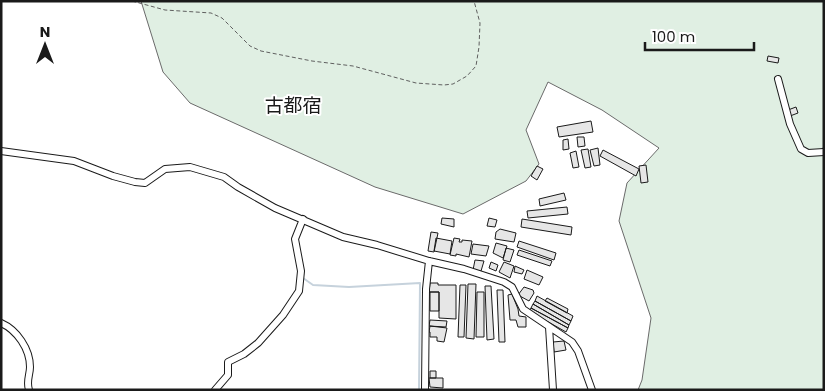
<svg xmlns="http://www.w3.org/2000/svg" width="825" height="391" font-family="Poppins,'Noto Sans JP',sans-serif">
	<rect width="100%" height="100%" fill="#fff"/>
	<path fill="#e0efe3" stroke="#6a6a6a" d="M141 1H824V149L822 148 824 151V390H638L642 380 651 318 619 221 627 183 659 148 602 110 548 82 526 130 539 164 526 181 463 214 375 187 190 103 163 72Z"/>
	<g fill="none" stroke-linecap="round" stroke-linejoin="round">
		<path stroke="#c6d2dc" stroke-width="2" d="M303 278 313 285 349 287 420 283 419 390"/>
	</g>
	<path fill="#e6e6e6" stroke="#1a1a1a" d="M768 56 779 58 778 63 767 61Z
		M796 107 798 113 790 116 788 110Z
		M591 121 593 132 559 137 557 127Z
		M577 137H584L585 146 578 147Z
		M568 139 569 149 563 150V140Z
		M598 148 600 165 594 166 590 150Z
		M588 149 591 167 585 168 581 150Z
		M603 150 639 169 636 176 600 156Z
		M576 151 579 167 573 168 570 153Z
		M646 165 648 182 641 183 639 166Z
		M537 166 543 169 537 180 531 176Z
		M564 193 566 200 540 206 539 199Z
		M567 207 568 214 528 218 527 211Z
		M442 218 454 219V227L441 224Z
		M489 218 497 220 495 227 487 226Z
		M522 219 572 227 571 235 521 227Z
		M500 229 516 233 514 242 495 239 496 232Z
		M431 232 438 233 434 252 428 251Z
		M436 238 452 241 450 254 434 251Z
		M454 238 460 239 459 242H462V240L472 241 469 257 456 254V256L450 255Z
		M519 241 556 253 554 260 517 247Z
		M496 243 507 246 503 258 493 253Z
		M473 244 489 246 486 256 471 254Z
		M506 248 514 250 510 262 503 260Z
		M519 250 552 261 550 266 517 255Z
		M475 260 484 261 481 271 473 270Z
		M491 262 498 265 496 271 489 268Z
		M504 262 514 266 510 278 499 272Z
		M515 266 524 270 522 274 514 272Z
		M527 270 543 277 539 285 524 279Z
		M430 283H438V285H456V319L439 318V292H429Z
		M468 284H476L474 339 466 338Z
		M460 285H466L464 337H458Z
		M485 286H491L494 339 487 340Z
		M524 287 533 290 534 293 529 301 518 295Z
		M497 290H503L505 342H499Z
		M430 292H439V311H430Z
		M477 292H484V337H476Z
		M512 294 518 309 519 316 526 317V327H518L516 320H510L508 295Z
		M537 296 573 316 571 321 535 301Z
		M547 298 568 309 567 313 545 301Z
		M535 301 571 321 569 325 533 304Z
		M533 304 569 325 568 328 531 308Z
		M531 308 568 328 566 332 529 311Z
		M430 320 447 321 446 327 429 326Z
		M430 326 447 328 444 342 437 341V337H430V332H429Z
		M564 341 566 350 554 352 553 342Z
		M430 371H436V378H430Z
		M429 378H443V388L430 387Z"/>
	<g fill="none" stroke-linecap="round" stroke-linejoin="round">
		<g stroke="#1a1a1a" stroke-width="8">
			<path id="minor" d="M778 79 790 124 801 149 808 153 824 152
				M1 151 74 161 113 176 135 182 145 183 165 169 190 167 224 177 238 187 275 208 343 237 377 245 429 261 464 269 504 282 512 287 523 309 572 342 578 351 592 390
				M1 323C17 330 30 349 30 367 30 375 26 381 29 390
				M549 327 553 390
				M215 390 228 375V362L244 354 258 343 283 315 299 291 301 271 295 239 303 219
				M425 390 426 289 429 261"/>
		</g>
		<path stroke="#5f5f5f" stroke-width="1" stroke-dasharray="4 2.5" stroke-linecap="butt" d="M132 1 165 10 211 13 222 18 250 46 261 51 312 61 353 66 416 83 444 85 453 84 467 76 476 66 479 47 480 23 474 1"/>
		<use href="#minor" stroke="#fff" stroke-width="6"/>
	</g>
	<g text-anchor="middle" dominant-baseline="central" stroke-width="4" stroke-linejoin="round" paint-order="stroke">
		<g font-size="19" fill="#1a1a1a" stroke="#fff">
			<text x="293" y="105">古都宿</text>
		</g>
	</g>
	<rect width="825" height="391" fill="none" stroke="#1a1a1a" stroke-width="5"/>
	<g transform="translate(45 45)" stroke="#ffffff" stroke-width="4" paint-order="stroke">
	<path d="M0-4L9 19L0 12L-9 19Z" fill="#1a1a1a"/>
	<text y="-8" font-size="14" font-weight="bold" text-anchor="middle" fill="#1a1a1a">N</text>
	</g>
	<path d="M645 42v8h109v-8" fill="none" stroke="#1a1a1a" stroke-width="2.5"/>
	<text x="652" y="42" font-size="15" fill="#1a1a1a" stroke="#ffffff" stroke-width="4" paint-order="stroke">100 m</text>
</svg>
